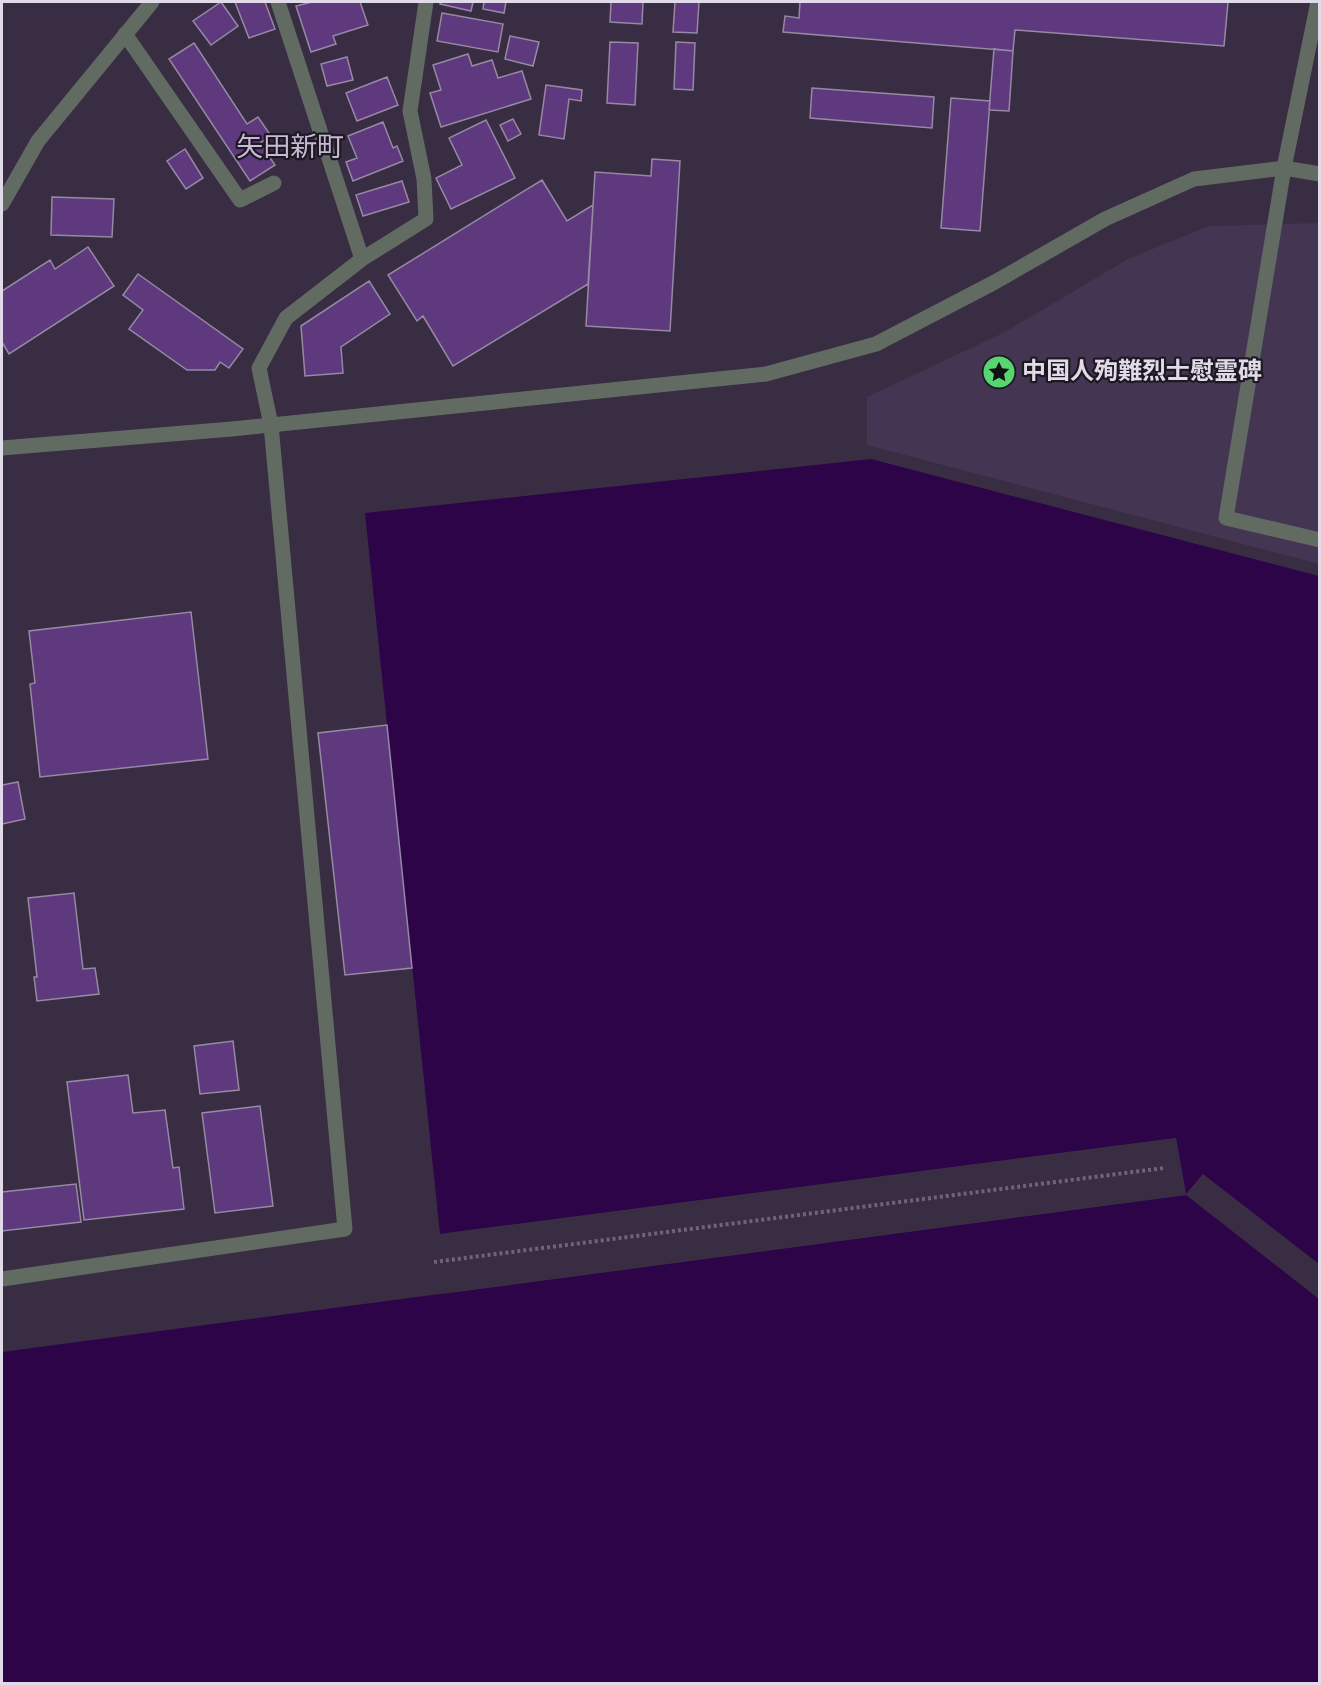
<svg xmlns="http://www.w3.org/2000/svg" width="1321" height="1685" font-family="'Alegreya Sans','Noto Sans JP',sans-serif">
	<rect width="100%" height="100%" fill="#382d43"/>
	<path fill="#443552" d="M1319 223V564L867 445V397L1005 332 1128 259 1209 226Z"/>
	<path fill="#2e0448" d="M871 459 1319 576V1683H2V1352L1186 1195 1176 1138 440 1234 365 513Z"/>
	<path fill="#382d43" d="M1176 1138 1186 1194 1203 1174 1319 1264V1299L1186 1195 442 1294 441 1291 1183 1193 1174 1141 440 1237V1234Z"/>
	<path fill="#5e397d" stroke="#9689a4" stroke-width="1.5" d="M221 2 238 26 211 45 193 21Z
		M235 2H265L275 29 249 38Z
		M312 2H360L368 25 333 36 336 44 311 52 296 6Z
		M441 2H473L471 11 440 4Z
		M484 2H506L504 13 483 9Z
		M611 2H643L642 24 610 22Z
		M675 2H699L697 33 673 32Z
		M800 2H1228L1224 46 1015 30 1013 51 783 32 785 16 799 18Z
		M442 13 503 24 498 52 437 41Z
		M510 36 539 42 533 66 505 59Z
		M610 42 638 43 635 105 607 103Z
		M676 42 695 43 693 90 674 89Z
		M194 43 247 124 258 117 271 136 260 143 275 165 250 181 169 59Z
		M994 49 1013 51 1009 111 989 110Z
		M468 54 472 66 492 60 498 78 522 71 531 99 441 127 430 93 441 90 433 65Z
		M347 57 353 80 327 86 321 64Z
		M387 77 398 105 357 121 346 93Z
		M546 85 582 90 581 101 569 99 564 139 539 135Z
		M812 88 934 97 932 128 810 118Z
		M951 98 990 101 980 231 941 228Z
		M513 119 521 134 508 141 500 125Z
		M486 120 515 178 451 209 436 178 462 165 449 138Z
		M383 122 393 148 397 146 403 161 353 181 346 162 357 158 348 136Z
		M185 149 203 178 186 189 167 161Z
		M652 159 680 161 670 331 586 326 595 172 651 176Z
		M542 180 567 221 593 205 588 284 453 366 423 316 417 321 388 275Z
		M402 181 409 202 363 216 356 195Z
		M52 197 114 199 112 237 51 235Z
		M88 247 114 286 9 354 2 342V291L50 260 55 269Z
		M138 274 243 349 229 368 220 362 215 370H187L129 329 143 310 123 295Z
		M369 281 390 314 341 347 343 373 305 376 301 326Z
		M191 612 208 759 40 777 30 684 35 683 29 631Z
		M387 725 412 968 345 975 318 733Z
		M18 782 25 819 2 824V785Z
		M74 893 83 969 95 968 99 994 37 1001 34 977H37L28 898Z
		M233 1041 239 1090 200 1094 194 1046Z
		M128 1075 133 1113 165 1110 173 1168 179 1167 184 1209 84 1220 67 1082Z
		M260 1106 273 1206 215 1213 202 1113Z
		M76 1184 81 1222 2 1231V1192Z"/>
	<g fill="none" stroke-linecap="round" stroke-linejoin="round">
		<path stroke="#6f6579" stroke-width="4" stroke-dasharray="3 3" stroke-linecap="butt" d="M434 1262 1164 1168"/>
		<path stroke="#616b62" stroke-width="15" d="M278 2 362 259
			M1318 2 1284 168 1226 518 1320 540
			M125 34 240 200 274 183
			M2 204 38 141 152 2
			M2 448 232 429 766 374 876 344 995 282 1105 219 1194 179 1284 168 1320 174
			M2 1279 345 1229 271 425 259 368 286 318 362 259 426 219 424 179 410 111 426 2"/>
	</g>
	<defs>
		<g id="sight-disc" transform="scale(1.725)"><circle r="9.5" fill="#55d671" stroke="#1d1822"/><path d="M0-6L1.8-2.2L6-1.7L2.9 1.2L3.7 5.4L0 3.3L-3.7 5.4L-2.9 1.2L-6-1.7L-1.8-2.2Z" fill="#111"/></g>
	</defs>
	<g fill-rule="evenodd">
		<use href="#sight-disc" x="999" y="372"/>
	</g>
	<g text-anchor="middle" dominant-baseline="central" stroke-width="4.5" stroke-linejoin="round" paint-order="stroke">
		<g font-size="24" font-weight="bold" fill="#e1dae8" stroke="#1d1822" text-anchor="start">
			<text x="1022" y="372">中国人殉難烈士慰霊碑</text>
		</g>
		<g font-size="27" fill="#c8bad6" stroke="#1d1822">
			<text x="290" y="147">矢田新町</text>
		</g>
	</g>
	<rect width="1321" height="1685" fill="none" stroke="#e1dae8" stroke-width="6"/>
</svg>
